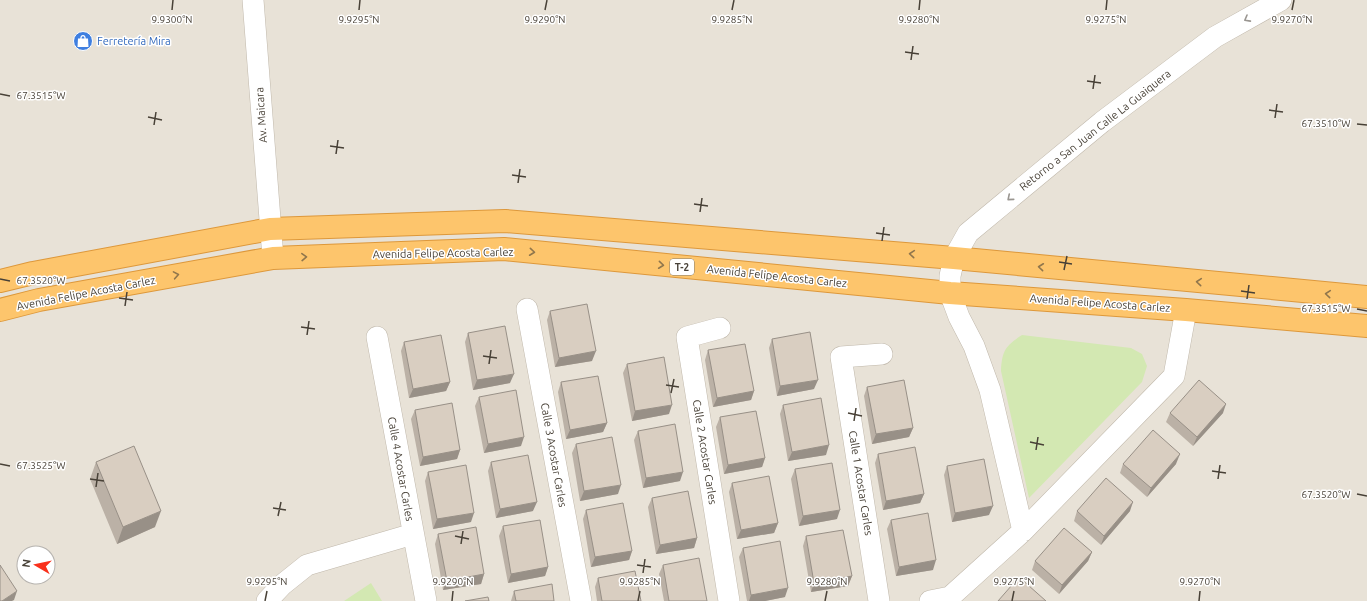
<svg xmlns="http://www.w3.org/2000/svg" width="1367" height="601" font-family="Ubuntu,sans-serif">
	<rect width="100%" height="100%" fill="#f4f0e9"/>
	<path fill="#e8e2d7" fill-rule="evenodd" d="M0 0H1367V601H0ZM24 553H48V577H24Z"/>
	<path fill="#d3e8b2" d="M1022 335 1131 348 1142 354 1147 366 1142 382 1029 498 1001 371C1002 351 1005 346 1022 335Z
		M371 583 382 601H344Z"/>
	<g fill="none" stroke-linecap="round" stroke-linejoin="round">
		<g stroke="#c0b8ab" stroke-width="22">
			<path id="street" d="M253 0 273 258
				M527 309 581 601
				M720 328 687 337 729 601
				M377 337 426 601
				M1023 531 990 390 974 346 959 317 950 293V276L954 258 968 233 1102 122 1215 37 1281 0
				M267 601 282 585 307 565 413 534
				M879 601 841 357 882 354
				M930 601 950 597 1023 531 1174 376 1186 310"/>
		</g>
		<g stroke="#dd983b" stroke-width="24">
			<path id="highway" d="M0 281 33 273 270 229 505 221 954 258 1367 297
				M0 310 39 300 273 258 504 249 950 293 1186 310 1367 326"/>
		</g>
		<use href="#street" stroke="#fff" stroke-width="21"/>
		<use href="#highway" stroke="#fdc56c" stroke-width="22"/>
	</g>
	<path fill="#bbb1a6" d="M550 311 592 361 555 367 547 320Z
		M468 333 510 383 473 390 465 342Z
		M772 339 814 389 777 396 769 348Z
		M404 342 450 382 446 391 409 398 401 351Z
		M708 350 754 391 751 400 713 407 705 360Z
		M627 364 669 414 632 421 623 373Z
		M561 382 607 423 603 432 566 439 558 392Z
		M867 387 913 428 909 437 872 444 864 396Z
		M479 397 521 446 484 453 475 406Z
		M783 405 826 455 788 461 780 414Z
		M415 410 460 450 457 459 420 466 411 419Z
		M1170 413H1223L1193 446 1166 422Z
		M720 417 765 458 762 467 724 474 716 427Z
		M638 431 680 481 643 488 634 440Z
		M576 444 618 494 580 501 572 453Z
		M878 454 924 494 920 503 883 510 875 463Z
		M96 462 155 527 117 544 90 479Z
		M491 462 533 511 496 518 488 471Z
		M1123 464H1176L1147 497 1120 473Z
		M947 466 989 515 952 522 944 475Z
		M795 469 837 519 799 526 791 479Z
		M428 472 471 522 433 529 425 481Z
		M732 483 778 523 774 533 737 539 729 492Z
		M652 498 697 538 694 548 656 554 648 507Z
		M586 510 632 551 629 560 591 567 583 519Z
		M1077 511H1130L1101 545 1074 521Z
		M891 520 933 570 896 576 887 529Z
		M503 526 548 567 545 576 508 583 499 536Z
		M438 534 484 574 481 584 443 590 435 544Z
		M806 536 852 576 848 586 811 592 803 546Z
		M743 548 785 597 765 601H747L739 557Z
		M1092 552 1088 561 1059 594 1032 570 1035 561Z
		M663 565 707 601H664L659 574Z
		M598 578 641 601H597L595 587Z
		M514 591 554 601H511Z"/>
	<path fill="#989087" d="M596 351 592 361 555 367 559 358Z
		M514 374 510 383 473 390 477 380Z
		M818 380 814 389 777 396 780 386Z
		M450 382 446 391 409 398 413 389Z
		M754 391 751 400 713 407 717 398Z
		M1226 404 1223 413 1193 446 1197 437Z
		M672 405 669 414 632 421 635 411Z
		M607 423 603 432 566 439 570 430Z
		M913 428 909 437 872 444 876 434Z
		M524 437 521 446 484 453 488 444Z
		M829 445 826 455 788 461 792 452Z
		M460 450 457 459 420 466 423 457Z
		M1180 454 1176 464 1147 497 1151 488Z
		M765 458 762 467 724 474 728 465Z
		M683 472 680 481 643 488 646 478Z
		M621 485 618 494 580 501 584 491Z
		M924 494 920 503 883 510 886 501Z
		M537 502 533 511 496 518 500 509Z
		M1133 502 1130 511 1101 545 1104 536Z
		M993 506 989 515 952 522 955 513Z
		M840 510 837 519 799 526 803 516Z
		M161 511 155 527 117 544 123 527Z
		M474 513 471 522 433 529 437 519Z
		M778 523 774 533 737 539 741 530Z
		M697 538 694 548 656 554 660 545Z
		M632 551 629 560 591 567 595 557Z
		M1092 552 1088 561 1059 594 1062 585Z
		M936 560 933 570 896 576 899 567Z
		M548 567 545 576 508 583 511 574Z
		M484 574 481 584 443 590 447 581Z
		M852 576 848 586 811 592 814 583Z
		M788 588 785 597 765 601H749L751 595Z
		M17 591 14 600 12 601H2Z"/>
	<path fill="#d9cec1" stroke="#989087" d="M587 304 596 351 559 358 550 311Z
		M505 326 514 374 477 380 468 333Z
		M810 332 818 380 780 386 772 339Z
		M441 335 450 382 413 389 404 342Z
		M745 344 754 391 717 398 708 350Z
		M664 357 672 405 635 411 627 364Z
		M598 376 607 423 570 430 561 382Z
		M904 380 913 428 876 434 867 387Z
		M1199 380 1226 404 1197 437 1170 413Z
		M516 390 524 437 488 444 479 397Z
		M821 398 829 445 792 452 783 405Z
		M452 403 460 450 423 457 415 410Z
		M756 411 765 458 728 465 720 417Z
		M675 424 683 472 646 478 638 431Z
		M1153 430 1180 454 1151 488 1123 464Z
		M612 437 621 485 584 491 576 444Z
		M134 446 161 511 123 527 96 462Z
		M915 447 924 494 886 501 878 454Z
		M528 455 537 502 500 509 491 462Z
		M984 459 993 506 955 513 947 466Z
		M832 463 840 510 803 516 795 469Z
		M466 465 474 513 437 519 428 472Z
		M769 476 778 523 741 530 732 483Z
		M1106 478 1133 502 1104 536 1077 511Z
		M688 491 697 538 660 545 652 498Z
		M623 503 632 551 595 557 586 510Z
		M928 513 936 560 899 567 891 520Z
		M540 520 548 567 511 574 503 526Z
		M476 527 484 574 447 581 438 534Z
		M1064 528 1092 552 1062 585 1035 561Z
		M843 530 852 576 814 583 806 536Z
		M780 541 788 588 751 595 743 548Z
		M699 558 707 601H669L663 565Z
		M0 565 17 591 2 601H0Z
		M635 571 641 601H602L598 578Z
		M1019 577 1046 601H998Z
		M552 584 554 601H516L514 591Z
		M488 597 489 601H465Z"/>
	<defs><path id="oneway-chevron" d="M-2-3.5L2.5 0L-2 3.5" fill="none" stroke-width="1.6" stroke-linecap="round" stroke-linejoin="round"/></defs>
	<g stroke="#9a9691">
		<use href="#oneway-chevron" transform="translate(1247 19) rotate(151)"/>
		<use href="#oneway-chevron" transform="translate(1010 198) rotate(140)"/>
	</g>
	<g stroke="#90764c">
		<use href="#oneway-chevron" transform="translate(532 252) rotate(6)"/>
		<use href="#oneway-chevron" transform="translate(912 254) rotate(-175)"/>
		<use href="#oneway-chevron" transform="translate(304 257) rotate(-2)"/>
		<use href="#oneway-chevron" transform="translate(661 265) rotate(6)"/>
		<use href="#oneway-chevron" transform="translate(1041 267) rotate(-174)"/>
		<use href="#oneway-chevron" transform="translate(176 275) rotate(-10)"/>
		<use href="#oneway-chevron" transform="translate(1199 282) rotate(-175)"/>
		<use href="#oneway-chevron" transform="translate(1328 294) rotate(-175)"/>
	</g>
	<path fill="none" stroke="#484137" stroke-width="1.5" d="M172 10 173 0M359 10 360 0M545 10 547 0M732 10 734 0M919 10 920 0M1106 10 1107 0M1292 10 1294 0M905 52 919 54M911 60 913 46M1087 81 1101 83M1093 89 1095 75M0 94 10 96M1269 110 1283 112M148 117 162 120M1275 118 1277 104M1357 124 1367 125M154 125 156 112M330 146 344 148M336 154 338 140M512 175 526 177M518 183 520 169M694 204 708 206M700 212 702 198M876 233 890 235M882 241 884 227M1059 262 1072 264M1064 270 1067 256M0 279 10 281M1241 291 1255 293M119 298 133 300M1247 299 1249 285M125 306 127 292M1357 309 1367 311M301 327 315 329M307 335 309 321M483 356 497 358M489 364 491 350M666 385 679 387M671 393 674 379M848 413 862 416M854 421 856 408M1030 442 1044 445M1036 450 1038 437M0 464 10 466M1212 471 1226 473M90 479 104 481M1218 479 1220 465M96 487 98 473M1357 494 1367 496M273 508 286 510M278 516 281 502M455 536 469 539M461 544 463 531M637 565 651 567M643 573 645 559M265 601 267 591M452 601 453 591M638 601 640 591M825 601 827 591M1012 601 1014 591M1199 601 1200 591"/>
	<defs>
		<g id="shop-disc" transform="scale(1)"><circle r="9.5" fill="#3f7fe0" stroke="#fff"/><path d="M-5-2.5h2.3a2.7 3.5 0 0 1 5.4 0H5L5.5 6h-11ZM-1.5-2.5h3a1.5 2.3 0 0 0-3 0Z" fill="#fff"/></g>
	</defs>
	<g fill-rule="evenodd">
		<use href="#shop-disc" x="83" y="41"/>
	</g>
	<g text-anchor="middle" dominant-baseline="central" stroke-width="3" stroke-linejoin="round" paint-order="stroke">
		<rect fill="#fff" stroke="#7f7a73" stroke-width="1" x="670" y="259" width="24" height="16" rx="3"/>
		<g font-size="10" font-weight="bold" fill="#484137">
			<text x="682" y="267">T-2</text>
		</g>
		<g font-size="11" fill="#366cbe" stroke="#fff" text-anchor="start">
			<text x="97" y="41">Ferretería Mira</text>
		</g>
		<g font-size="11" fill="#484137" stroke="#fff">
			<text transform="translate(261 115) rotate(-94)">Av. Maicara</text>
			<text transform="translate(1095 130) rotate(-38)">Retorno a San Juan Calle La Guaiquera</text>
			<text transform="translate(443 253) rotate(-1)">Avenida Felipe Acosta Carlez</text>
			<text transform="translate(777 276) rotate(6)">Avenida Felipe Acosta Carlez</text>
			<text transform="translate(86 293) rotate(-11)">Avenida Felipe Acosta Carlez</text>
			<text transform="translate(1100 303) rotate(4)">Avenida Felipe Acosta Carlez</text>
			<text transform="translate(705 452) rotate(81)">Calle 2 Acostar Carles</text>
			<text transform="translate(554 455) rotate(80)">Calle 3 Acostar Carles</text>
			<text transform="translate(401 469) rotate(80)">Calle 4 Acostar Carles</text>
			<text transform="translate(861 483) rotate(81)">Calle 1 Acostar Carles</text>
		</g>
	</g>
	<g font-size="10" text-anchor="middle" fill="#484137" stroke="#fff" stroke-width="3" stroke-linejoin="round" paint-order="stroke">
		<text x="172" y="23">9.9300°N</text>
		<text x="359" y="23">9.9295°N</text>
		<text x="545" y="23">9.9290°N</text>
		<text x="732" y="23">9.9285°N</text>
		<text x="919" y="23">9.9280°N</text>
		<text x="1106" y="23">9.9275°N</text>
		<text x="1292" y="23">9.9270°N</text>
		<text x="41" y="99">67.3515°W</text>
		<text x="1326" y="127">67.3510°W</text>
		<text x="41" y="284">67.3520°W</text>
		<text x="1326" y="312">67.3515°W</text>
		<text x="41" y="469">67.3525°W</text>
		<text x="1326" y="498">67.3520°W</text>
		<text x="267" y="585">9.9295°N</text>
		<text x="453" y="585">9.9290°N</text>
		<text x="640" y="585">9.9285°N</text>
		<text x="827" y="585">9.9280°N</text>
		<text x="1014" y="585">9.9275°N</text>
		<text x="1200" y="585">9.9270°N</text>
	</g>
	<g transform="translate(36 565) rotate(279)"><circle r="19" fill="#ffffff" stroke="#b6b3af"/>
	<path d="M0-3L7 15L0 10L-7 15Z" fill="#f9311c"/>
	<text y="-6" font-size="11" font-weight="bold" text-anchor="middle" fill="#484137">N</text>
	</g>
</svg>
